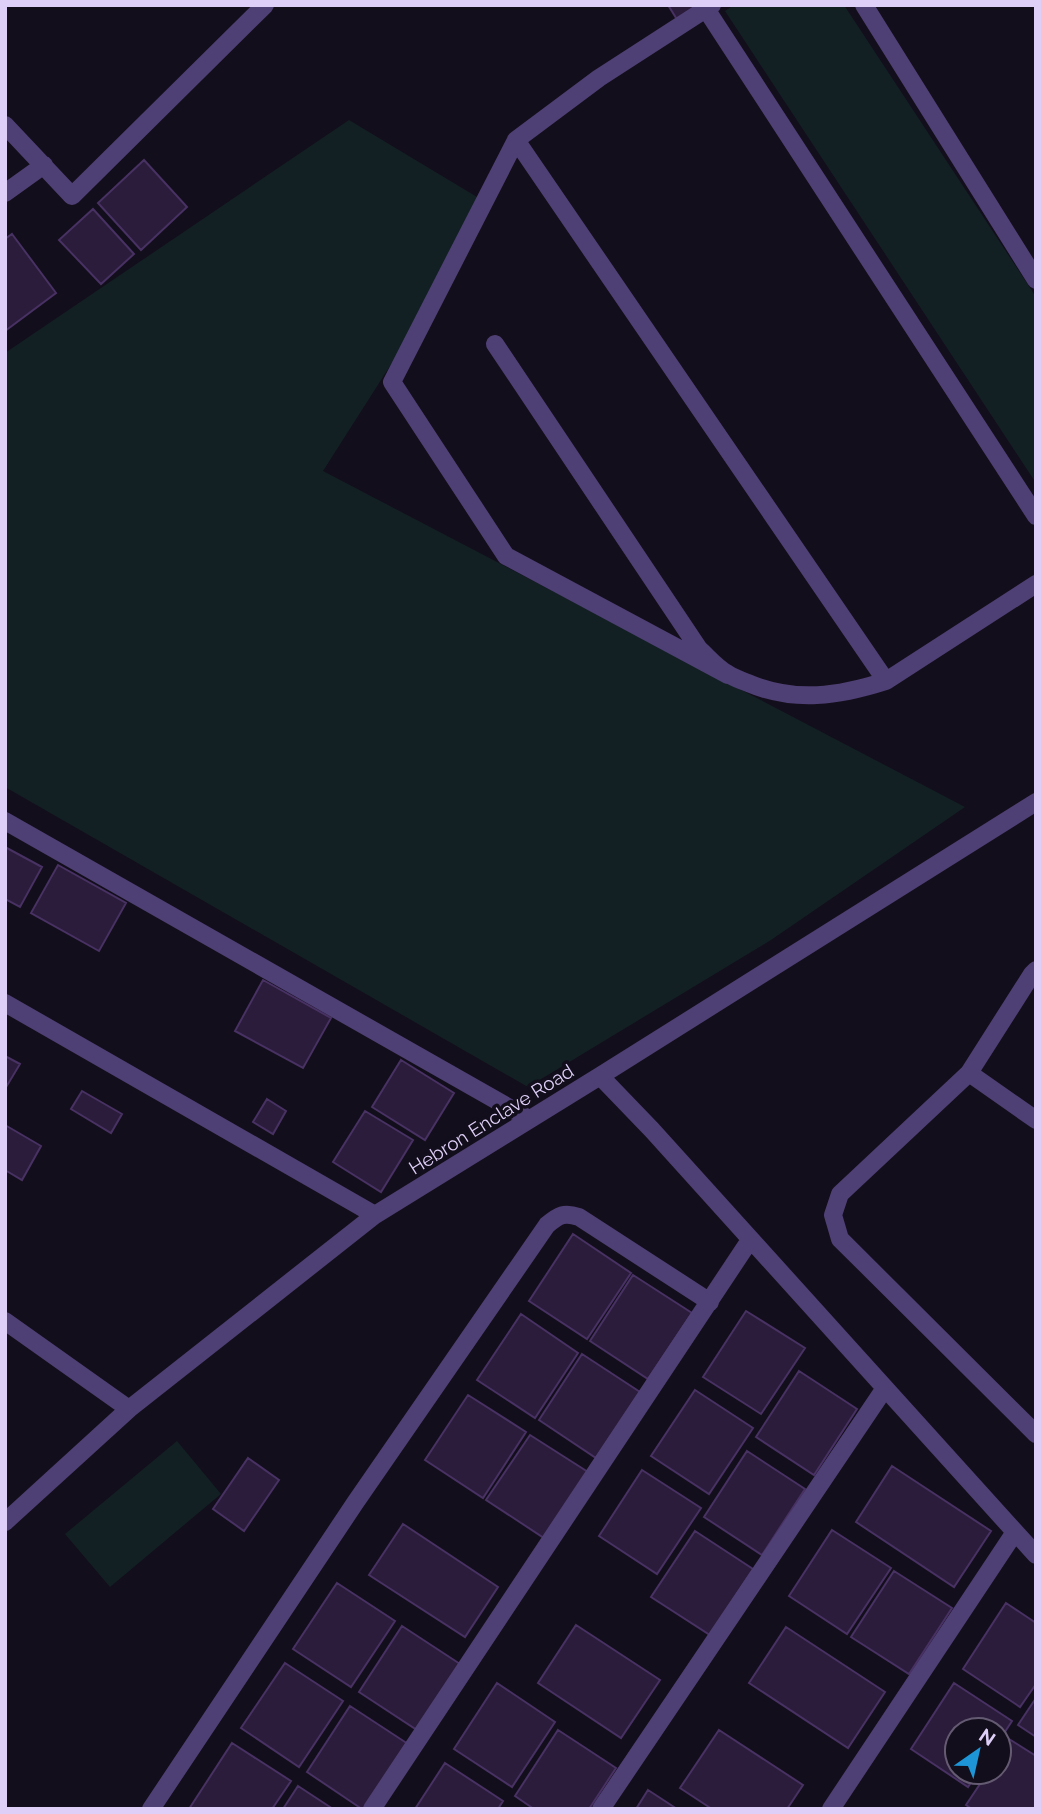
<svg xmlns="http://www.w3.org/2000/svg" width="1041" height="1814" font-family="Raleway,sans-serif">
	<rect width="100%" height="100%" fill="#130e1b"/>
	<path fill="#122024" d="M734 5H844L1036 297V483L725 11Z
		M349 120 492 206 323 471 965 807 771 940 528 1087 5 787V353Z
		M177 1441 221 1494 110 1587 65 1534Z"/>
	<path fill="#2a1c3a" stroke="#483163" stroke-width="2" d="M668 5H702L678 21Z
		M144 160 187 207 141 250 98 203Z
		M93 209 134 254 101 284 59 240Z
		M12 234 56 293 5 331V239Z
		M5 847 42 867 20 907 5 899Z
		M58 865 126 903 99 951 31 913Z
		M263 980 331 1018 303 1068 235 1031Z
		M5 1056 20 1064 5 1089Z
		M401 1060 454 1093 425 1140 372 1107Z
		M82 1091 122 1114 111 1133 71 1109Z
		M267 1099 286 1111 273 1134 253 1122Z
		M365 1111 413 1140 381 1192 333 1162Z
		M5 1125 41 1146 22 1180 5 1170Z
		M573 1234 631 1273 587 1339 529 1301Z
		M633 1275 692 1313 648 1379 590 1341Z
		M746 1311 805 1348 761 1414 703 1377Z
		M521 1314 578 1353 535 1418 477 1380Z
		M582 1354 640 1392 596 1458 539 1420Z
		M799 1371 857 1409 814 1475 756 1437Z
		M695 1390 753 1428 709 1494 651 1456Z
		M468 1395 526 1432 483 1498 425 1460Z
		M530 1435 588 1472 544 1538 486 1500Z
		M747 1451 805 1489 762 1555 704 1517Z
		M248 1458 279 1480 244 1531 213 1509Z
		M892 1466 991 1531 954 1587 856 1522Z
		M642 1470 701 1508 657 1574 599 1536Z
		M403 1524 498 1587 465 1637 369 1575Z
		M832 1530 891 1568 847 1634 789 1596Z
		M695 1531 753 1569 710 1635 651 1597Z
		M894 1571 952 1608 909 1674 851 1637Z
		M337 1583 395 1621 351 1687 293 1649Z
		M1006 1603 1036 1623V1684L1020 1707 963 1669Z
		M576 1625 660 1680 621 1738 538 1683Z
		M402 1626 460 1664 417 1730 359 1692Z
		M786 1627 885 1692 848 1748 749 1683Z
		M285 1663 343 1701 299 1767 241 1728Z
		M497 1683 555 1722 512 1787 454 1749Z
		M954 1683 1012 1721 999 1741V1730H957V1772H978L968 1787 911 1749Z
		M1036 1698V1737L1018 1725Z
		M350 1706 408 1744 365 1809H362L307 1772Z
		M558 1730 616 1768 589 1809H534L515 1796Z
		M719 1730 803 1785 787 1809H712L680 1788Z
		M1009 1739 1036 1756V1809H972L966 1805 988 1772H999V1755Z
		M232 1743 291 1781 272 1809H189Z
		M445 1763 503 1801 498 1809H415Z
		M298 1786 333 1809H283Z
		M648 1790 677 1809H636Z"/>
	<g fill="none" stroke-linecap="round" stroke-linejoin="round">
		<path stroke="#4e3f74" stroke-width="18" d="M712 5 599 78 516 140 392 382 506 556 728 675
			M864 5 1036 280
			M706 9 1036 516
			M5 125 72 196 265 5
			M516 140 886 681 1036 584
			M5 193 44 165
			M495 344 699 649C708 657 717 668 728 674 734 678 741 680 748 683 795 703 839 696 886 681
			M5 821 529 1119
			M1036 970 1032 974 969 1073 840 1194 833 1215 840 1239 1036 1434
			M5 1003 375 1215
			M969 1073 1036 1120
			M600 1076 652 1130 1036 1555
			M5 1321 129 1409
			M5 1522 129 1409 375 1215 600 1076 1036 802
			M151 1809 355 1503 547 1225C559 1215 564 1212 579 1217L710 1302
			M372 1809 750 1240
			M601 1809 885 1388
			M831 1809 1015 1532"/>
	</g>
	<g text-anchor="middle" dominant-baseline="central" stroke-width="7" stroke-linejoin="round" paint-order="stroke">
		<g font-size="19" fill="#decff8" stroke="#130e1b">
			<text transform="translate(491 1119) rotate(-32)">Hebron Enclave Road</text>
		</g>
	</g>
	<rect width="1041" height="1814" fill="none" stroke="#decff8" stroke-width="14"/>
	<g transform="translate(978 1751) rotate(34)"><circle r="33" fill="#130e1b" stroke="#645b73" stroke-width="2"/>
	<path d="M0-5L12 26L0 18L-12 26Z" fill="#1d95d6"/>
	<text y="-10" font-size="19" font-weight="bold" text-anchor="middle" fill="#decff8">N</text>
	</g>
</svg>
